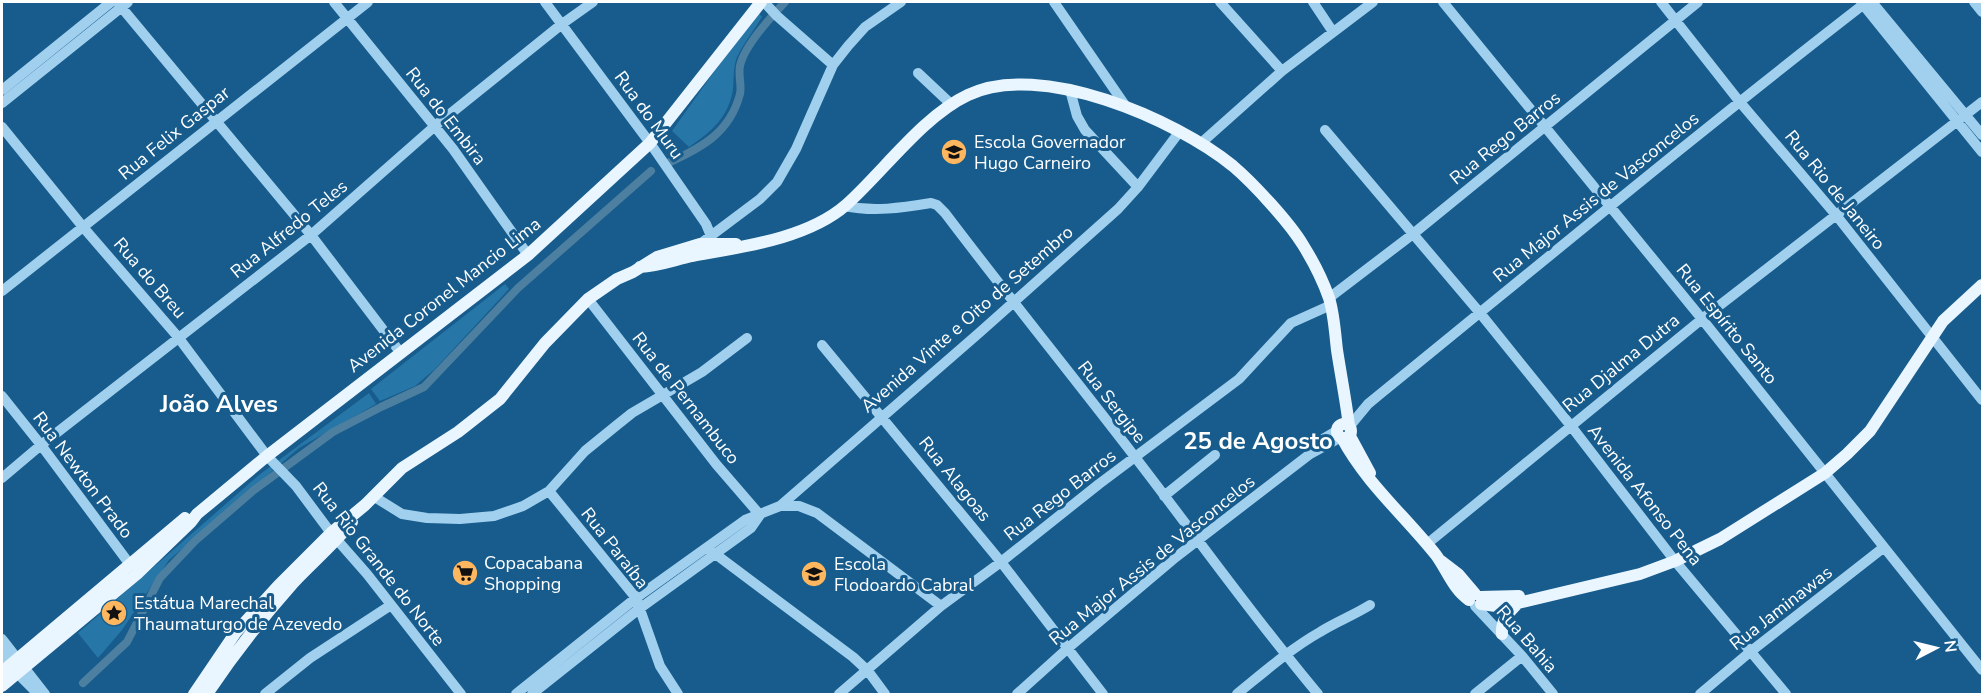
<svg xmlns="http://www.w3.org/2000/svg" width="1984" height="696" font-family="'Nunito Sans',sans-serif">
	<rect width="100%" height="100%" fill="#175c8c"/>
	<path fill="#2676a8" d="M757 11 762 17C754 30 744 43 737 57 733 68 734 78 733 89 729 117 711 132 689 147L672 131Z
		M505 284 509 289 435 369 415 386 380 401 371 389Z
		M369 393 376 404 299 448 169 560 122 630 98 658 78 633 259 475Z"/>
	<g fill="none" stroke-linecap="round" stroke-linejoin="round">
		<path stroke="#4d7fa0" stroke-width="8" d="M670 162C703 147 730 132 740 94 742 85 738 75 740 66 744 46 771 17 785 2
			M83 683 127 642 160 578 195 541 254 490 333 432 381 407 424 387 518 288 651 171"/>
		<path stroke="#a1d0ef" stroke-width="10" d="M117 2 311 235 400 352
			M334 2 453 149 528 255
			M545 2 650 143 706 224 711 236 710 242
			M764 2 777 16 833 65
			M1054 2 1127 108
			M1220 2 1282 71
			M1313 2 1333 32
			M1443 2 1702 319 1982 670
			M1661 2 1739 101 1836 215 1982 400
			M1861 2 1982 152
			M1872 2 1982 135
			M1974 2 1982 12
			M918 73 952 105
			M2 90 111 2
			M1070 90 1077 116 1085 130 1138 187
			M2 103 128 2
			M2 127 83 227 178 337 267 456 296 486 331 533 367 574 461 694
			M1325 130 1480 313 1571 426 1675 561 1786 694
			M1200 144 1282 71 1373 2
			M844 206C874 212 901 208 931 203L937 205 945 213C1007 295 1072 375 1135 457 1196 536 1254 618 1318 694
			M700 244 760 199 777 182 796 149 833 65 848 46 865 27 901 2
			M2 291 368 2
			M1329 298 1413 234 1698 2
			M588 299 716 464 760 515
			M822 345 1001 562 1103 694
			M2 396 41 445 134 570
			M1349 427 1368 404C1533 270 1696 134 1864 4L1871 2
			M1321 440 1338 430
			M2 478 41 445 311 235 435 126 562 24 593 2
			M549 491 636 598 660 666 678 694
			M373 496 402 514 427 518 460 519 494 516 523 506 549 491 585 451 617 425 632 413 702 372 747 338
			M1164 496 1215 455
			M780 506H799L817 513 941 606
			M1427 544 1702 319 1982 102
			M710 550 853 657 868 671 885 694
			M1475 606 1522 656 1553 694
			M2 639 45 694
			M2 653 17 673 37 693
			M265 694 310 658 391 605
			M516 694 636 598 745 520 780 506 979 333 1118 209 1138 187 1180 131
			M532 694 639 609 751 528 760 515
			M839 694 941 606 1001 562 1099 484 1239 379 1291 323 1331 305
			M1017 694 1067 649 1176 557 1310 454 1341 437
			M1237 694C1263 673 1290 649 1320 632 1336 622 1354 615 1370 605
			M1475 694 1522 656
			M1700 694 1750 652 1883 548"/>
		<path stroke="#e9f5ff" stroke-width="12" d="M640 267C658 266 674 260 692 256 741 247 807 239 846 205 883 172 923 116 968 95 1040 60 1175 119 1233 166 1254 184 1289 222 1303 245 1313 261 1323 281 1329 298 1334 314 1335 333 1337 350 1341 376 1346 401 1349 426
			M1337 431a7 7 0 1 1 14 0a7 7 0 1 1-14 0Z
			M1350 436 1370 473
			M1342 438C1366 483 1405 516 1436 555 1447 570 1453 589 1469 600
			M1441 561 1458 574 1475 594
			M1481 597 1519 596
			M1481 604 1496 606 1518 603 1640 574 1675 561 1720 539 1825 473 1847 454 1870 431 1943 321 1982 285
			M1502 634C1501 620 1508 613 1518 603
			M2 672 185 518
			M2 686 137 574 191 522 197 514 267 456 528 255 650 143 761 2
			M194 694 236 632 278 586 331 533 365 505 402 468 458 432 500 399 545 343 588 299 617 279 633 272 657 257 700 244H736
			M207 694C233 655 262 618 294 582 313 562 334 544 352 522"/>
	</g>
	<defs>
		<g id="school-disc" transform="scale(1.35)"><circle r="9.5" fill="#ffb75f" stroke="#175c8c"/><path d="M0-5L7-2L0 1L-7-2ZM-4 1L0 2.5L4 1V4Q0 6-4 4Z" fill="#111"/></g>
		<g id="supermarket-disc" transform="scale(1.35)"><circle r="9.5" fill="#ffb75f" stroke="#175c8c"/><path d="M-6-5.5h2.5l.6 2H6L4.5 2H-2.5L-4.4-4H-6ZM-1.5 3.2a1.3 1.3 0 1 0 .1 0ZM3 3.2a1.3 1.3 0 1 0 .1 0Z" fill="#111"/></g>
		<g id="sight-disc" transform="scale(1.35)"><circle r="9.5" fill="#ffb75f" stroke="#175c8c"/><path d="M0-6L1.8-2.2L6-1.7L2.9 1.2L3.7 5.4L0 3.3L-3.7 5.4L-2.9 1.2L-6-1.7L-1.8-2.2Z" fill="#111"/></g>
	</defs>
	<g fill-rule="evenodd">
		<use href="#school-disc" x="954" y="152"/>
		<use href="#supermarket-disc" x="465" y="573"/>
		<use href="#school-disc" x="814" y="574"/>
		<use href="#sight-disc" x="114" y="613"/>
	</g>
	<g text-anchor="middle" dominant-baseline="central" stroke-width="6" stroke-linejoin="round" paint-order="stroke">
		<g font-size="18" fill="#fff" stroke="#175c8c">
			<text transform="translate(649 115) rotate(54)">Rua do Muru</text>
			<text transform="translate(446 116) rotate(52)">Rua do Embira</text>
			<text transform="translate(174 133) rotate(-39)">Rua Felix Gaspar</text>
			<text transform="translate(1505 138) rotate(-39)">Rua Rego Barros</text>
			<text transform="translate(1835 190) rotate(51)">Rua Rio de Janeiro</text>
			<text transform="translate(1596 197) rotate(-39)">Rua Major Assis de Vasconcelos</text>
			<text transform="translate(289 229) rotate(-39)">Rua Alfredo Teles</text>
			<text transform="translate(150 278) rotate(49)">Rua do Breu</text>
			<text transform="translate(444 295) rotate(-38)">Avenida Coronel Mancio Lima</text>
			<text transform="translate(967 319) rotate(-41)">Avenida Vinte e Oito de Setembro</text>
			<text transform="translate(1727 324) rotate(51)">Rua Espírito Santo</text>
			<text transform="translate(1621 363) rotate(-39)">Rua Djalma Dutra</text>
			<text transform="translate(686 398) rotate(52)">Rua de Pernambuco</text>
			<text transform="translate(1112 402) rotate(52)">Rua Sergipe</text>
			<text transform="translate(83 475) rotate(53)">Rua Newton Prado</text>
			<text transform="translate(955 479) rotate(51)">Rua Alagoas</text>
			<text transform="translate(1060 495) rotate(-38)">Rua Rego Barros</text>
			<text transform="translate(1645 495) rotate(52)">Avenida Afonso Pena</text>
			<text transform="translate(615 548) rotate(52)">Rua Paraíba</text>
			<text transform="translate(1152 560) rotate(-39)">Rua Major Assis de Vasconcelos</text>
			<text transform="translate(379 564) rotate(52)">Rua Rio Grande do Norte</text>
			<text transform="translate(1781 608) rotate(-38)">Rua Jaminawas</text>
			<text transform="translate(1527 639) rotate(49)">Rua Bahia</text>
		</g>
		<g font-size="18" fill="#fff" stroke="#175c8c" text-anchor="start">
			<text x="974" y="142">Escola Governador<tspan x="974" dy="21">Hugo Carneiro</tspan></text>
			<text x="484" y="563">Copacabana<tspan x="484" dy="21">Shopping</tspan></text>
			<text x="834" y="564">Escola<tspan x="834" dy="21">Flodoardo Cabral</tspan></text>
			<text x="134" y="603">Estátua Marechal<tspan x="134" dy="21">Thaumaturgo de Azevedo</tspan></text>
		</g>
		<g font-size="24" font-weight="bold" fill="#fff" stroke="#175c8c">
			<text x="219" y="404">João Alves</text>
			<text x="1258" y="441">25 de Agosto</text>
		</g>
	</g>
	<rect width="1984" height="696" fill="none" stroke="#ffffff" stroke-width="6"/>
	<g transform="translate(1936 648) rotate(83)" stroke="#175c8c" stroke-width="4.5" paint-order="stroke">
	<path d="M0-4.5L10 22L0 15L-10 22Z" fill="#ffffff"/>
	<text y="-9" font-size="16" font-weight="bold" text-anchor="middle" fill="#ffffff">N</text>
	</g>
</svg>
